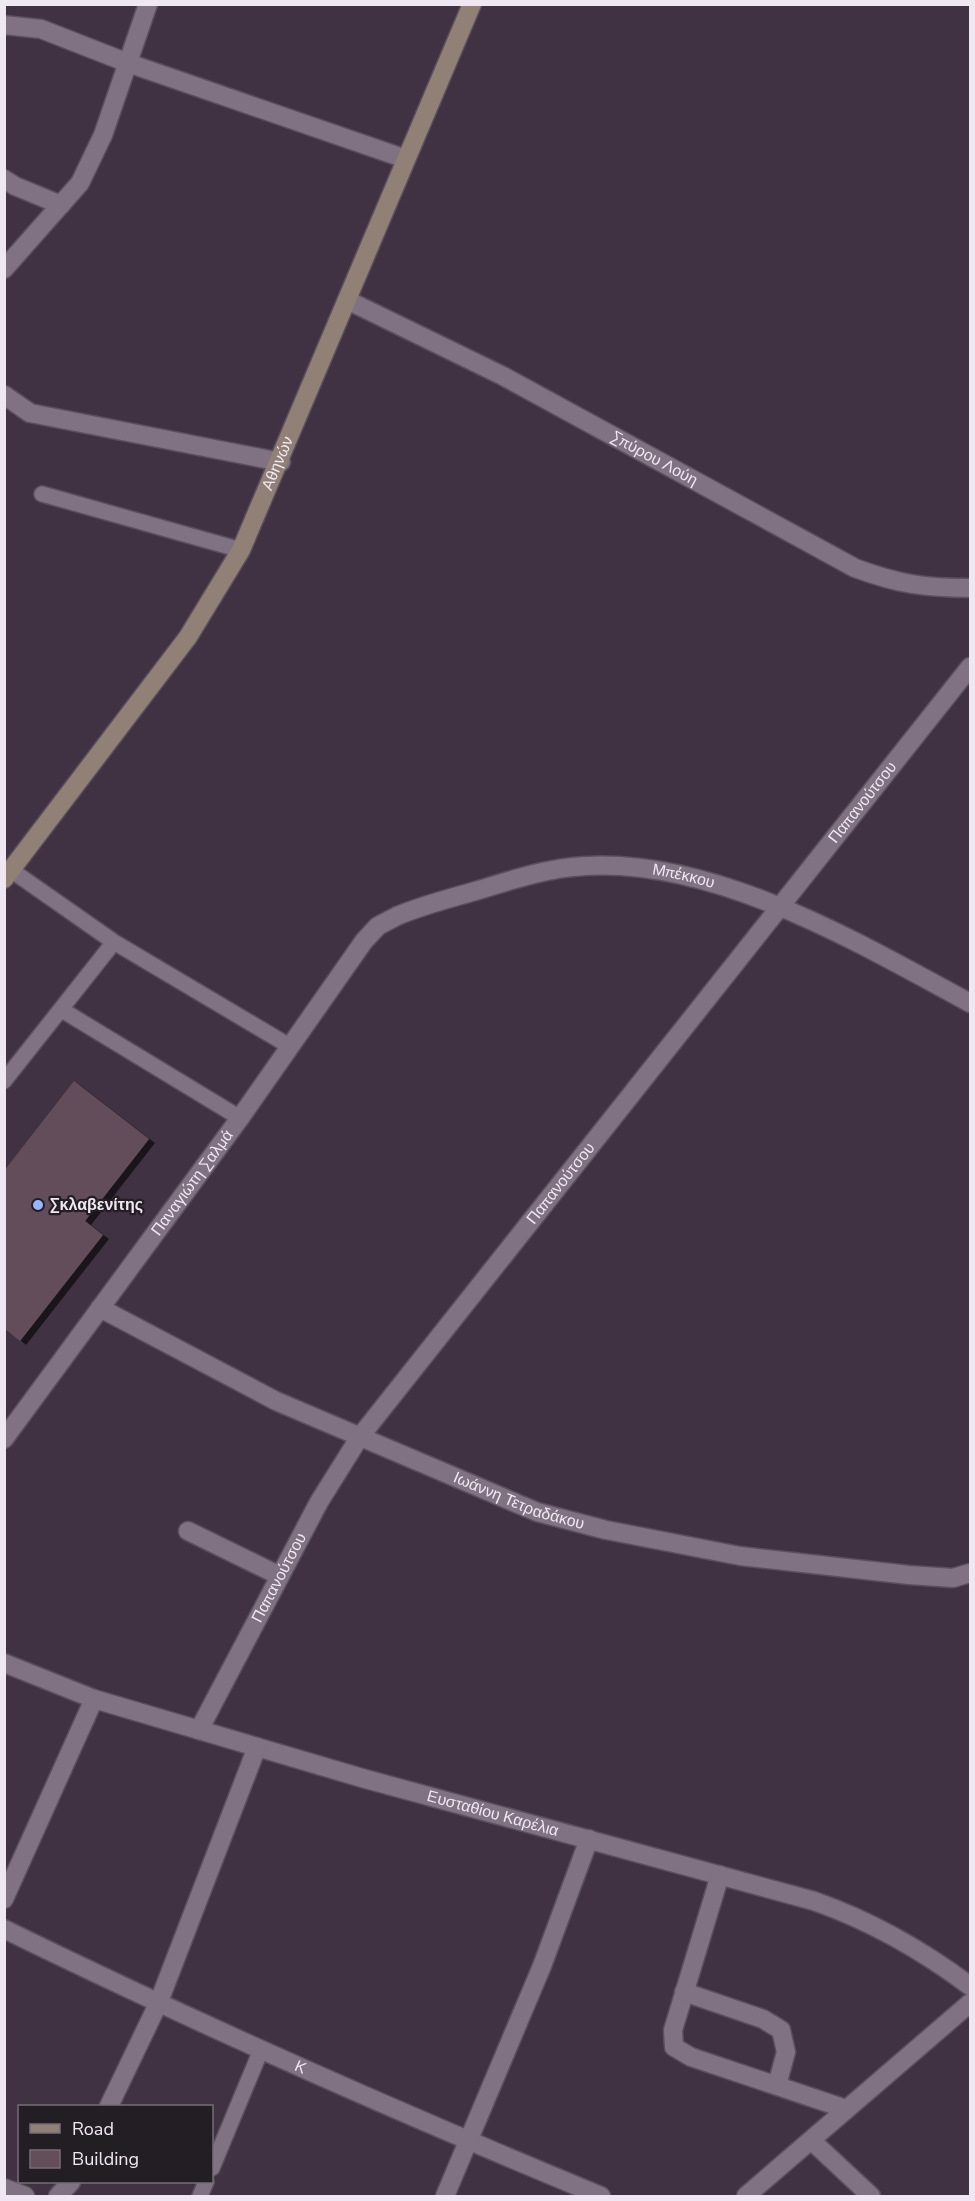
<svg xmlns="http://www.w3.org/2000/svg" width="975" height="2201" font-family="'Nunito Sans',sans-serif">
	<defs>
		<filter id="shadow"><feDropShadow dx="6" dy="4" stdDeviation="0" flood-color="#0009"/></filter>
	</defs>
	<rect width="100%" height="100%" fill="#403243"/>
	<path fill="#634e5a" filter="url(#shadow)" d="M74 1081 149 1139 85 1221 103 1235 20 1341 4 1328V1171Z"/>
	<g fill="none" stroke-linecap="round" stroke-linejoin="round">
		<g stroke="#5a4f5d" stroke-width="18">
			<path id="lane" d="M42 494 241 550
				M11 870 114 942 291 1047
				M62 1010 240 1118
				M4 1081 114 942
				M212 2168 261 2050
				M200 2196 206 2182"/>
		</g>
		<g stroke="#5a4f5d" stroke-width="21">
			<g id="street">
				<path d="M4 25 41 29 128 63 406 159"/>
				<path d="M4 179 15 186 61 205"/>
				<path d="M4 269 80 183 103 135 148 4"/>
				<path id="s1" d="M347 300 503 376 855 568C898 584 925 588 970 588"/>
				<path d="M4 395 30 413 281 462"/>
				<path id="s2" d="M100 1308 276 1401 537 1512 606 1530 740 1556 909 1575 953 1578 970 1573"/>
				<path id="s3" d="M4 1439 240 1118 364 941 378 926 397 916C423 905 451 898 479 890 514 879 548 868 585 866 716 858 859 943 970 1003"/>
				<path d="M188 1531 280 1576"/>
				<path id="s4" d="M4 1663 94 1699 362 1778 814 1901C871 1921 922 1950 970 1986"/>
				<path id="s5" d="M199 1730 319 1502 359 1438 970 667"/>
				<path d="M720 1875 673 2030 674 2047 691 2057 846 2109"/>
				<path d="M4 1899 94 1699"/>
				<path id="s6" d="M4 1929C200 2025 400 2113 601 2196"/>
				<path d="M684 1992 763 2019 781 2030 786 2052 777 2085"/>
				<path d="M109 2106 158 2004 257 1747"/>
				<path d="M812 2141 871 2196"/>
				<path d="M4 2188 25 2196"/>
				<path d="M58 2196 71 2182"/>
				<path d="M445 2196 542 1966 589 1839"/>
				<path d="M746 2196 970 2003"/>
			</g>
		</g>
		<g stroke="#5a4f5d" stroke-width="21">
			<g id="secondary">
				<path id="s7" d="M4 879 188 637 241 550 472 4"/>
			</g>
		</g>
		<use href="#lane" stroke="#807183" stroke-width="15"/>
		<use href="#street" stroke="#807183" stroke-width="18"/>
		<use href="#secondary" stroke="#918075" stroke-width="18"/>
	</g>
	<circle fill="#9bb5fd" stroke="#231d24" stroke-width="2" cx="38" cy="1205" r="6"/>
	<g text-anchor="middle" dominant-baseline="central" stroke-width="4.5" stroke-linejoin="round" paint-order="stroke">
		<g font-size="16" fill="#efe7f1" stroke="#231d24">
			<text stroke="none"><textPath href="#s1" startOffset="346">Σπύρου Λούη</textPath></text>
			<text stroke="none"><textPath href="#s7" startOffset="500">Αθηνών</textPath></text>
			<text stroke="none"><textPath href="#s5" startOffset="1144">Παπανούτσου</textPath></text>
			<text stroke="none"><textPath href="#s3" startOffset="951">Μπέκκου</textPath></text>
			<text stroke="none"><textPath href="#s3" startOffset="318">Παναγιώτη Σαλμά</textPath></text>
			<text stroke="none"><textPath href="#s5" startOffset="658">Παπανούτσου</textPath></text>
			<text stroke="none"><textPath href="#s2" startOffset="462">Ιωάννη Τετραδάκου</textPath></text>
			<text stroke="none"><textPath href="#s5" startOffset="172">Παπανούτσου</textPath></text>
			<text stroke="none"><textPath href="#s4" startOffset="512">Ευσταθίου Καρέλια</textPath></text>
			<text stroke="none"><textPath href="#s6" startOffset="327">Κ</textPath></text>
		</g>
		<g font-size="16" font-weight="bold" fill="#efe7f1" stroke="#231d24" text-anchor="start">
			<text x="50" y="1205">Σκλαβενίτης</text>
		</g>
	</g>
	<rect width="975" height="2201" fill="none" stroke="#efe7f1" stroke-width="12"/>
	<rect x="18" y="2105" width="195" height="78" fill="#231d24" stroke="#756e76" stroke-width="1.5"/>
	<rect x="30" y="2124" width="30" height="9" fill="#918075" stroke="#756e76" stroke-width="1.5"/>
	<text x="72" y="2135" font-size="18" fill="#efe7f1">Road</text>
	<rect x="30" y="2150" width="30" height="18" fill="#634e5a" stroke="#756e76" stroke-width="1.5"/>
	<text x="72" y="2165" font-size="18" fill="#efe7f1">Building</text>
</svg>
